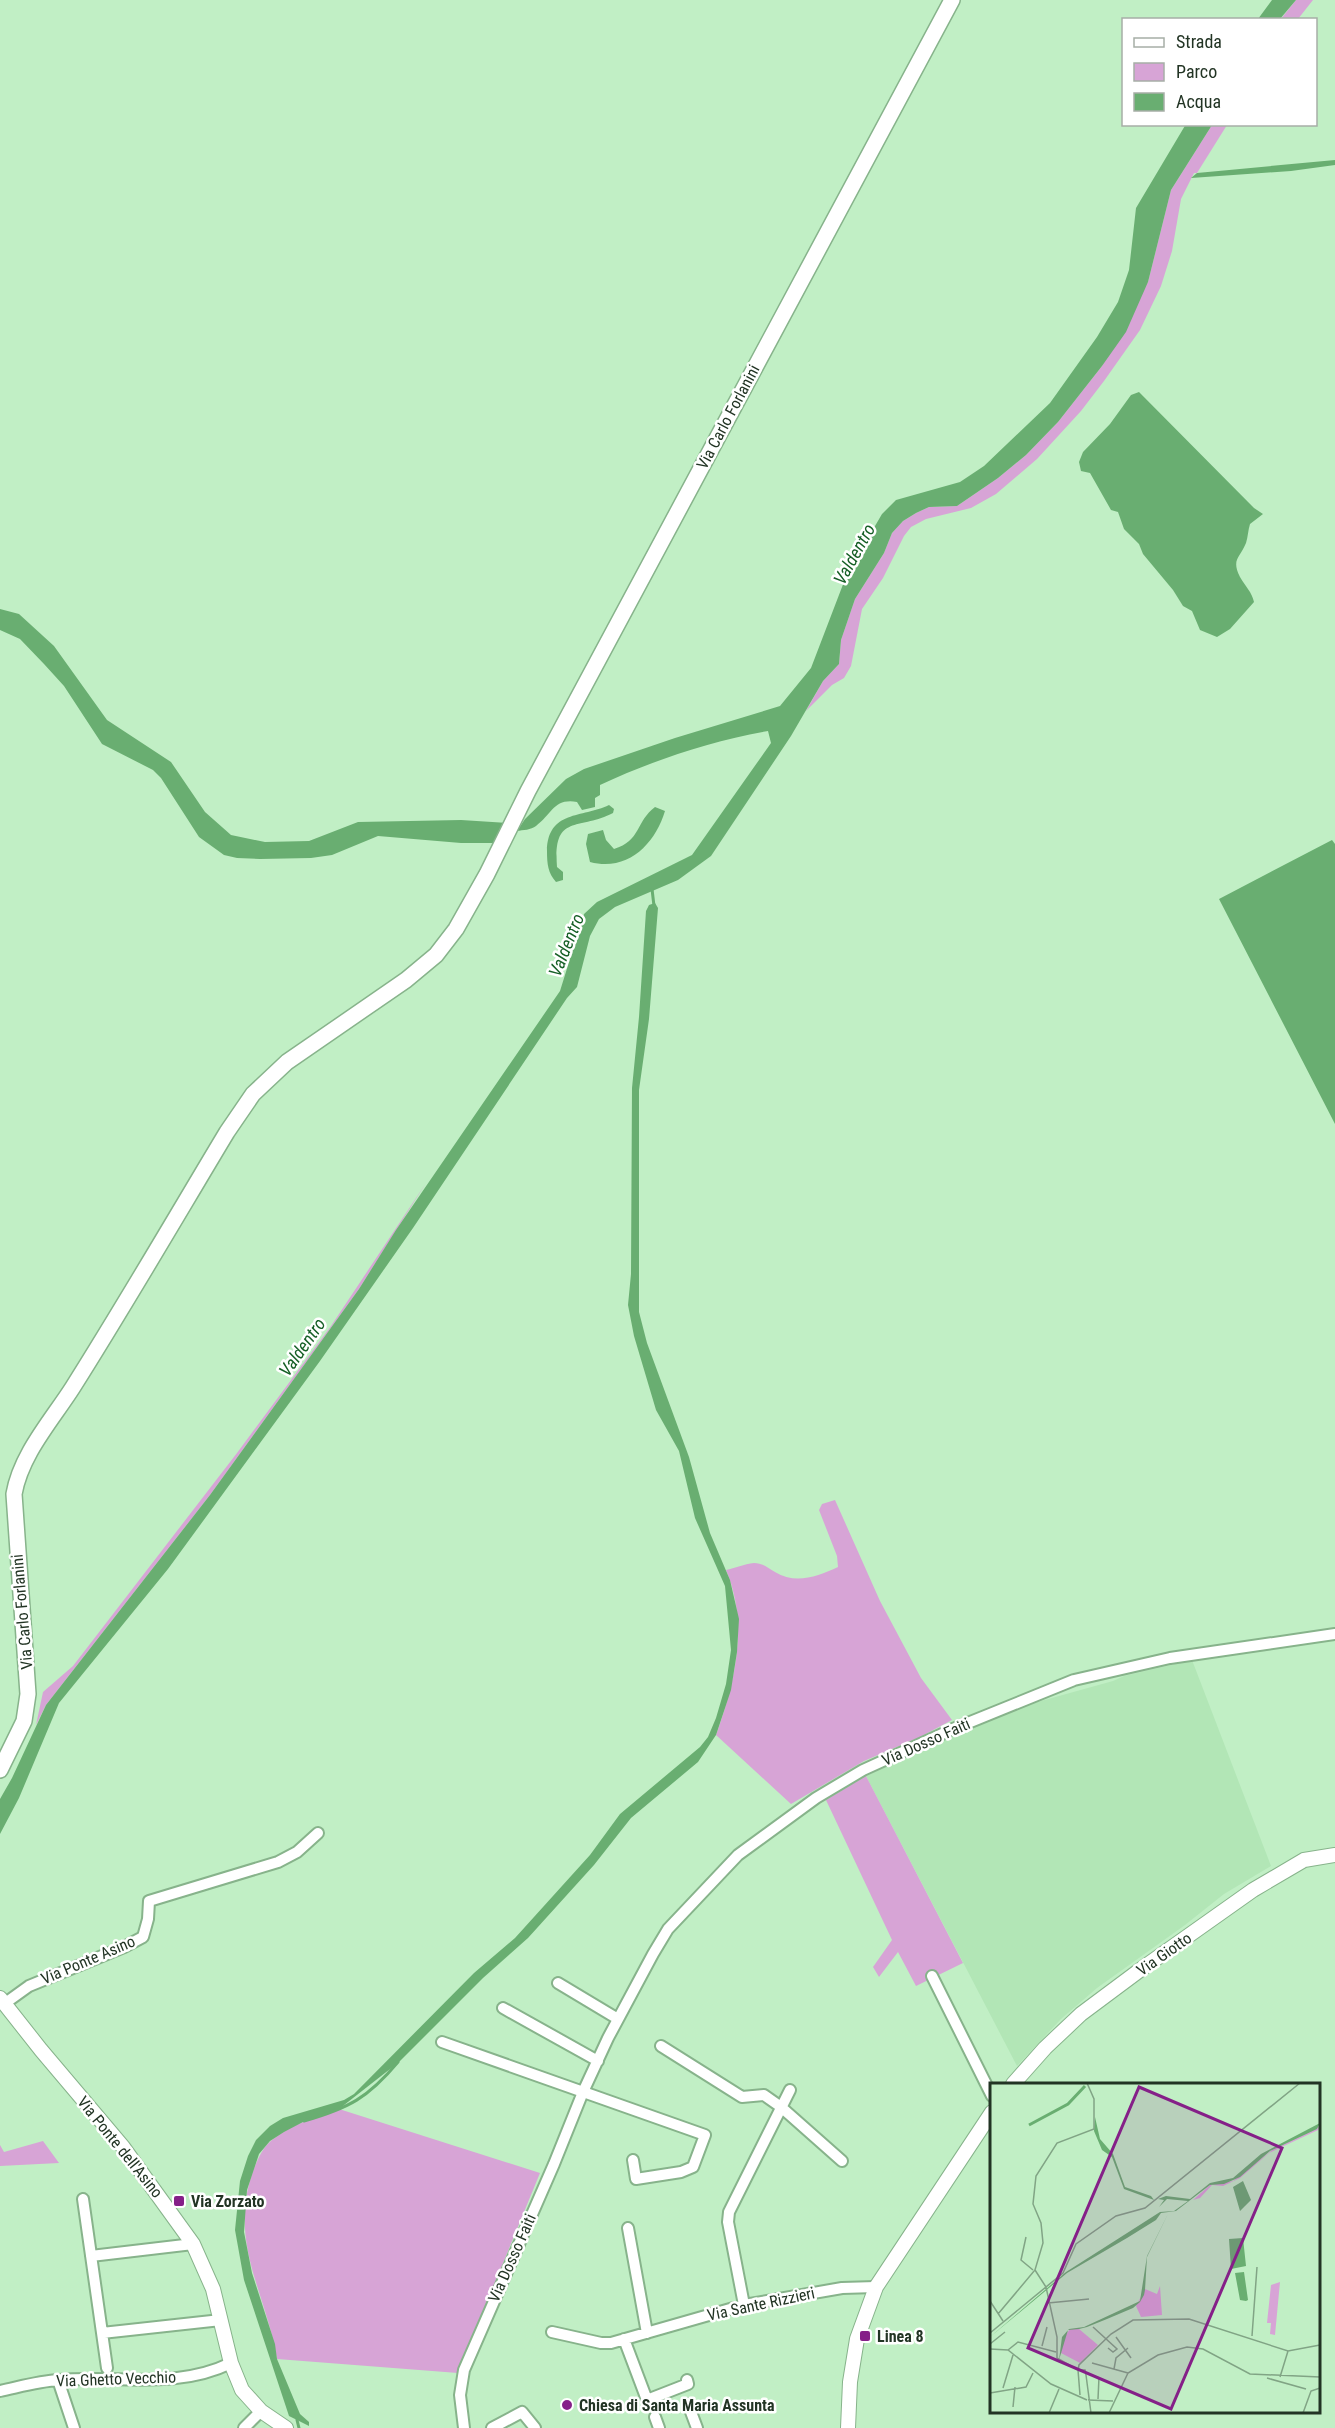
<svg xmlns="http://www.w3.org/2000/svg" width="1335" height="2428" font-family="'Roboto Condensed',sans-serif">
	<rect width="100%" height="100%" fill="#c1efc5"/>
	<path fill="#b2e6b6" d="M1192 1660 1271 1866 1224 1894 1185 1925 1097 1988 1061 2019 1017 2066 866 1776 964 1730 1023 1706 1113 1681 1124 1676Z"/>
	<path fill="#d7a4d6" d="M1296 0H1313L1298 19 1280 20Z
		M1212 125H1227L1197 173H1194L1181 199 1172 251 1161 286 1140 330 1104 381 1081 411 1037 459 996 494 971 508 926 519 911 527 904 536 883 578 862 609 851 666 844 678 832 685 806 711 823 681 839 664 841 640 855 599 884 553 892 533 903 521 916 513 929 507 957 506 998 478 1026 455 1058 422 1102 366 1148 282 1171 190Z
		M426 1183 359 1289 210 1495 46 1705 36 1725 43 1692 73 1666 237 1453 331 1326Z
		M835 1500 880 1601 921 1678 952 1720 920 1737 864 1761 791 1804 716 1735C735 1682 749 1624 726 1570 735 1568 744 1564 754 1563 763 1563 768 1568 775 1572 796 1585 818 1576 838 1567L837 1556 819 1510 822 1504Z
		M866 1776 963 1963 916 1986 898 1952 879 1977 873 1967 892 1940 826 1800Z
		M339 2109 540 2173 458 2373 277 2359C266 2292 228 2242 253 2171 258 2159 262 2148 272 2140 292 2124 316 2117 339 2109Z
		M43 2141 59 2163 0 2166V2145L4 2152Z"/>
	<path fill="#69ae71" d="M1272 0H1296L1280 19H1258Z
		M1186 124 1212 125 1171 190 1148 282 1126 332 1102 366 1058 422 1026 455 998 478 957 506 929 507 916 513 903 521 892 533 884 553 855 599 841 640 839 664 823 681 791 736 711 856 678 880 615 907 599 919 590 936 577 987 567 998 413 1228 320 1361 168 1569 59 1703 19 1798 0 1834V1799L12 1778 46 1705 210 1495 359 1289 396 1230 560 991 584 914 597 902 692 855 771 743 768 731C711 741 651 761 600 785V795L595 798V807L582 810 577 802C554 798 552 814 536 826 531 830 523 830 517 831L525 819 566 779 584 769 675 738 780 706 811 668 847 574 882 514 896 500 960 482 984 466 1050 403 1097 337 1118 302 1129 270 1136 208Z
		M1335 160V165L1291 171 1191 178 1197 173Z
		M1139 392 1254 508 1263 514 1250 524C1248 530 1248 537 1246 543 1240 558 1231 559 1240 577 1245 586 1252 592 1254 602L1230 629 1217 637 1200 630 1192 611 1183 606 1173 590 1143 554 1139 544 1124 529 1118 512 1111 510 1090 473 1081 471 1079 462 1083 452 1110 424 1131 395Z
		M0 609 19 614 54 646 107 720 171 762 205 812 231 835 265 842 309 841 358 822 461 820 508 823 500 843H461L378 836 332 855 311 858 260 859 237 858 224 855 199 837 161 778 153 770 102 744 64 686 44 664 20 639 0 630Z
		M609 805 614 809 613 813C578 831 553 813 557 867L563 872V880L556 882C548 873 547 864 547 851 548 810 582 818 609 805Z
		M655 807 665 811C655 844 628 872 590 862L586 844 588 834 603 830 606 840 614 849C641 841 636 821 655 807Z
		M1332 840 1335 844V1124L1219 899Z
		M655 903 658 908 649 1019 639 1090V1312L647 1343 689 1457 710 1533 730 1580 739 1619 737 1652 731 1690 716 1735 698 1762 631 1818 594 1865 528 1938 483 1978 399 2062 339 2109 303 2122 284 2132 270 2141 259 2154 247 2190 244 2232 252 2273 275 2344 277 2359 300 2414 309 2422V2426L289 2416 244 2280 235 2230 240 2181 248 2156 256 2140 270 2126 283 2118 344 2100 354 2094 474 1973 515 1938 590 1855 620 1814 700 1747 708 1737 716 1718 726 1684 731 1650 725 1586 695 1518 679 1451 656 1410 634 1336 628 1305 631 1274 632 1088 639 1017 646 911 649 905Z"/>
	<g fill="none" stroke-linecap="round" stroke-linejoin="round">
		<path stroke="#69ae71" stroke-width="3" d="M652 889 654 906
			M304 2121C349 2108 368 2098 398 2062
			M297 2420 299 2428"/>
		<g stroke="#87b38b" stroke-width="14">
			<path id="minor" d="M932 1976 992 2096
				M558 1983 618 2019
				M4 2004 29 1986 124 1947 143 1937 148 1919 149 1901 278 1862 297 1852 318 1833
				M503 2008 598 2061
				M442 2042 705 2135 693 2167 681 2172 636 2179 633 2160
				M661 2046 742 2097 764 2095 781 2107 842 2161
				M83 2199 107 2368
				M628 2228 647 2333
				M91 2256 193 2244
				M744 2305 728 2222 729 2212 790 2090
				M552 2332 601 2343H611L744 2305 842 2288 876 2287
				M102 2333 221 2320
				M624 2339 647 2400 688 2384 687 2380
				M58 2380 74 2428
				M0 2391C19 2387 39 2381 59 2380 117 2375 176 2390 231 2363
				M688 2404 697 2428
				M655 2417 659 2428
				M244 2428 261 2411
				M464 2428 460 2395 464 2370 554 2164 583 2092 608 2038 653 1954 668 1929 738 1855 816 1798 863 1770 953 1729 1074 1680 1170 1658 1335 1634
				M492 2428 522 2412 535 2428"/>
		</g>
		<g stroke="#87b38b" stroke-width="16">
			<path id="tertiary" d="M0 1998 41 2050 123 2147 193 2244 213 2289 231 2363 242 2390 261 2411 286 2428
				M1013 2084 1045 2048 1081 2014 1140 1970 1253 1890 1304 1860 1335 1855
				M848 2428 850 2382 857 2339 876 2287 992 2112"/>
		</g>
		<g stroke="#87b38b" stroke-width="18">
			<path id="secondary" d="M0 1770 24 1721 28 1694 14 1494C21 1454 52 1420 73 1387 126 1303 176 1217 227 1132L253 1094 287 1062 406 980 436 955 456 929 487 874 528 791 952 0"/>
		</g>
		<use href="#minor" stroke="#fff" stroke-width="10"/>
		<use href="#tertiary" stroke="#fff" stroke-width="14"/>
		<use href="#secondary" stroke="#fff" stroke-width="15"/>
	</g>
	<g fill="#852088" stroke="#fff" stroke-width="2">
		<rect x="173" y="2195" width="12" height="12" rx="3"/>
		<rect x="859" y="2330" width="12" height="12" rx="3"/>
		<circle cx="567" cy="2405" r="6"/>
	</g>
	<g text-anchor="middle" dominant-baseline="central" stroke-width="5" stroke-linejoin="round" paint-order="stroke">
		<g font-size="16" fill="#223424" stroke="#fff">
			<text transform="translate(728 417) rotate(-62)">Via Carlo Forlanini</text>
			<text transform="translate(22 1612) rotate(-95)">Via Carlo Forlanini</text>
			<text transform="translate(926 1742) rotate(-24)">Via Dosso Faiti</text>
			<text transform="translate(1164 1954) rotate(-35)">Via Giotto</text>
			<text transform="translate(88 1960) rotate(-23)">Via Ponte Asino</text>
			<text transform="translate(120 2147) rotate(51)">Via Ponte dell'Asino</text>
			<text transform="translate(512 2258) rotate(-66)">Via Dosso Faiti</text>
			<text transform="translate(761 2304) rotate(-12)">Via Sante Rizzieri</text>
			<text transform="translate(116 2379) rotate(-2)">Via Ghetto Vecchio</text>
		</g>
		<g font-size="16" font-weight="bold" fill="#223424" stroke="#fff" text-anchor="start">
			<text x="191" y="2201">Via Zorzato</text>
			<text x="877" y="2336">Linea 8</text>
			<text x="579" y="2405">Chiesa di Santa Maria Assunta</text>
		</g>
		<g font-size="18" font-style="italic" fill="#176027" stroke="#fff">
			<text transform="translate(854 554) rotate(-61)">Valdentro</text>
			<text transform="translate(566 945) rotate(-68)">Valdentro</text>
			<text transform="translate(302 1347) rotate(-55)">Valdentro</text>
		</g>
	</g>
	<g transform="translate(990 2083)">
		<rect width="330" height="330" fill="#c1efc5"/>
		<path d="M330 43 328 47 279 70 250 95 233 103 222 102 210 115 203 117 220 102 243 98 286 64ZM290 199 285 252 280 251 281 240H277L281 202ZM170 203 172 232 151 234 146 223 155 206 167 211ZM80 246H89L108 262 90 280 71 270 73 255Z" fill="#d7a4d6"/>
		<path d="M105 34 110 56 123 71 135 104 161 113 164 117 134 106 122 74 112 67 104 48ZM330 40 327 46 280 68 250 94 234 101 220 102 186 128 171 130 166 137 137 155 77 190 0 254 76 189 170 129 184 128 198 118 177 116 169 124 174 117 168 116 176 113 200 116 220 100 243 95 271 71ZM253 98 261 117 250 128 243 104ZM178 131 157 174 155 207 154 212 150 219 143 225 117 236 97 244 89 246 78 247 69 277 72 254 79 246 94 244 150 218 157 173ZM253 155 256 183 241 186 239 156ZM254 189 258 217 256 218 250 217 245 190Z" fill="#69ae71"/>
		<path fill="none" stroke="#69ae71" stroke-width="3" d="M39 42 78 21 95 3"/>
		<path fill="none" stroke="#81a485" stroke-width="1.5" d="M36 154 31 177 43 187M45 187 56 204 67 254V275L88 287 90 312M0 218 13 238M58 220 99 216M8 231 45 187 53 160 51 140 43 121 46 93 67 60 104 46V16L97 0M103 244 127 266 123 269 118 265M0 250 73 190 86 161 126 133 155 125 310 0M262 253 267 184M126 254 141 275M0 261 15 249M52 263 57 244M0 266 18 267 61 301 97 317M18 267 28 259 66 269M102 280 138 290M124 286 126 275 138 265M290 294 298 268M277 295 316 306M13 305 23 272M0 310 36 304 43 290M108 316 109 294M98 317 123 318M23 324 25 304M59 330 69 306M101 330 96 292 95 287H88L89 282 121 251 143 237 199 236 298 268 330 262M119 330 138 290 168 272 197 264 213 266 260 291 330 294M313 330 321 308 330 305"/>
		<path fill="#852088" fill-opacity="0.15" stroke="#852088" stroke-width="3" d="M149 4 292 65 181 326 38 265Z"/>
		<rect width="330" height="330" fill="none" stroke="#223424" stroke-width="3"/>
	</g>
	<rect x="1122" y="18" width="195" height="108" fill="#ffffff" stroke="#a7aea7" stroke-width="1.5"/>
	<rect x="1134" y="38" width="30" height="9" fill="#ffffff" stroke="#a7aea7" stroke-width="1.5"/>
	<text x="1176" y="48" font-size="18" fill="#223424">Strada</text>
	<rect x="1134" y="63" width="30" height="18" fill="#d7a4d6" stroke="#a7aea7" stroke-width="1.5"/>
	<text x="1176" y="78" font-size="18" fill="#223424">Parco</text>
	<rect x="1134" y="93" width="30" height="18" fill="#69ae71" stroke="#a7aea7" stroke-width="1.5"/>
	<text x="1176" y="108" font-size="18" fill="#223424">Acqua</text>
</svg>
